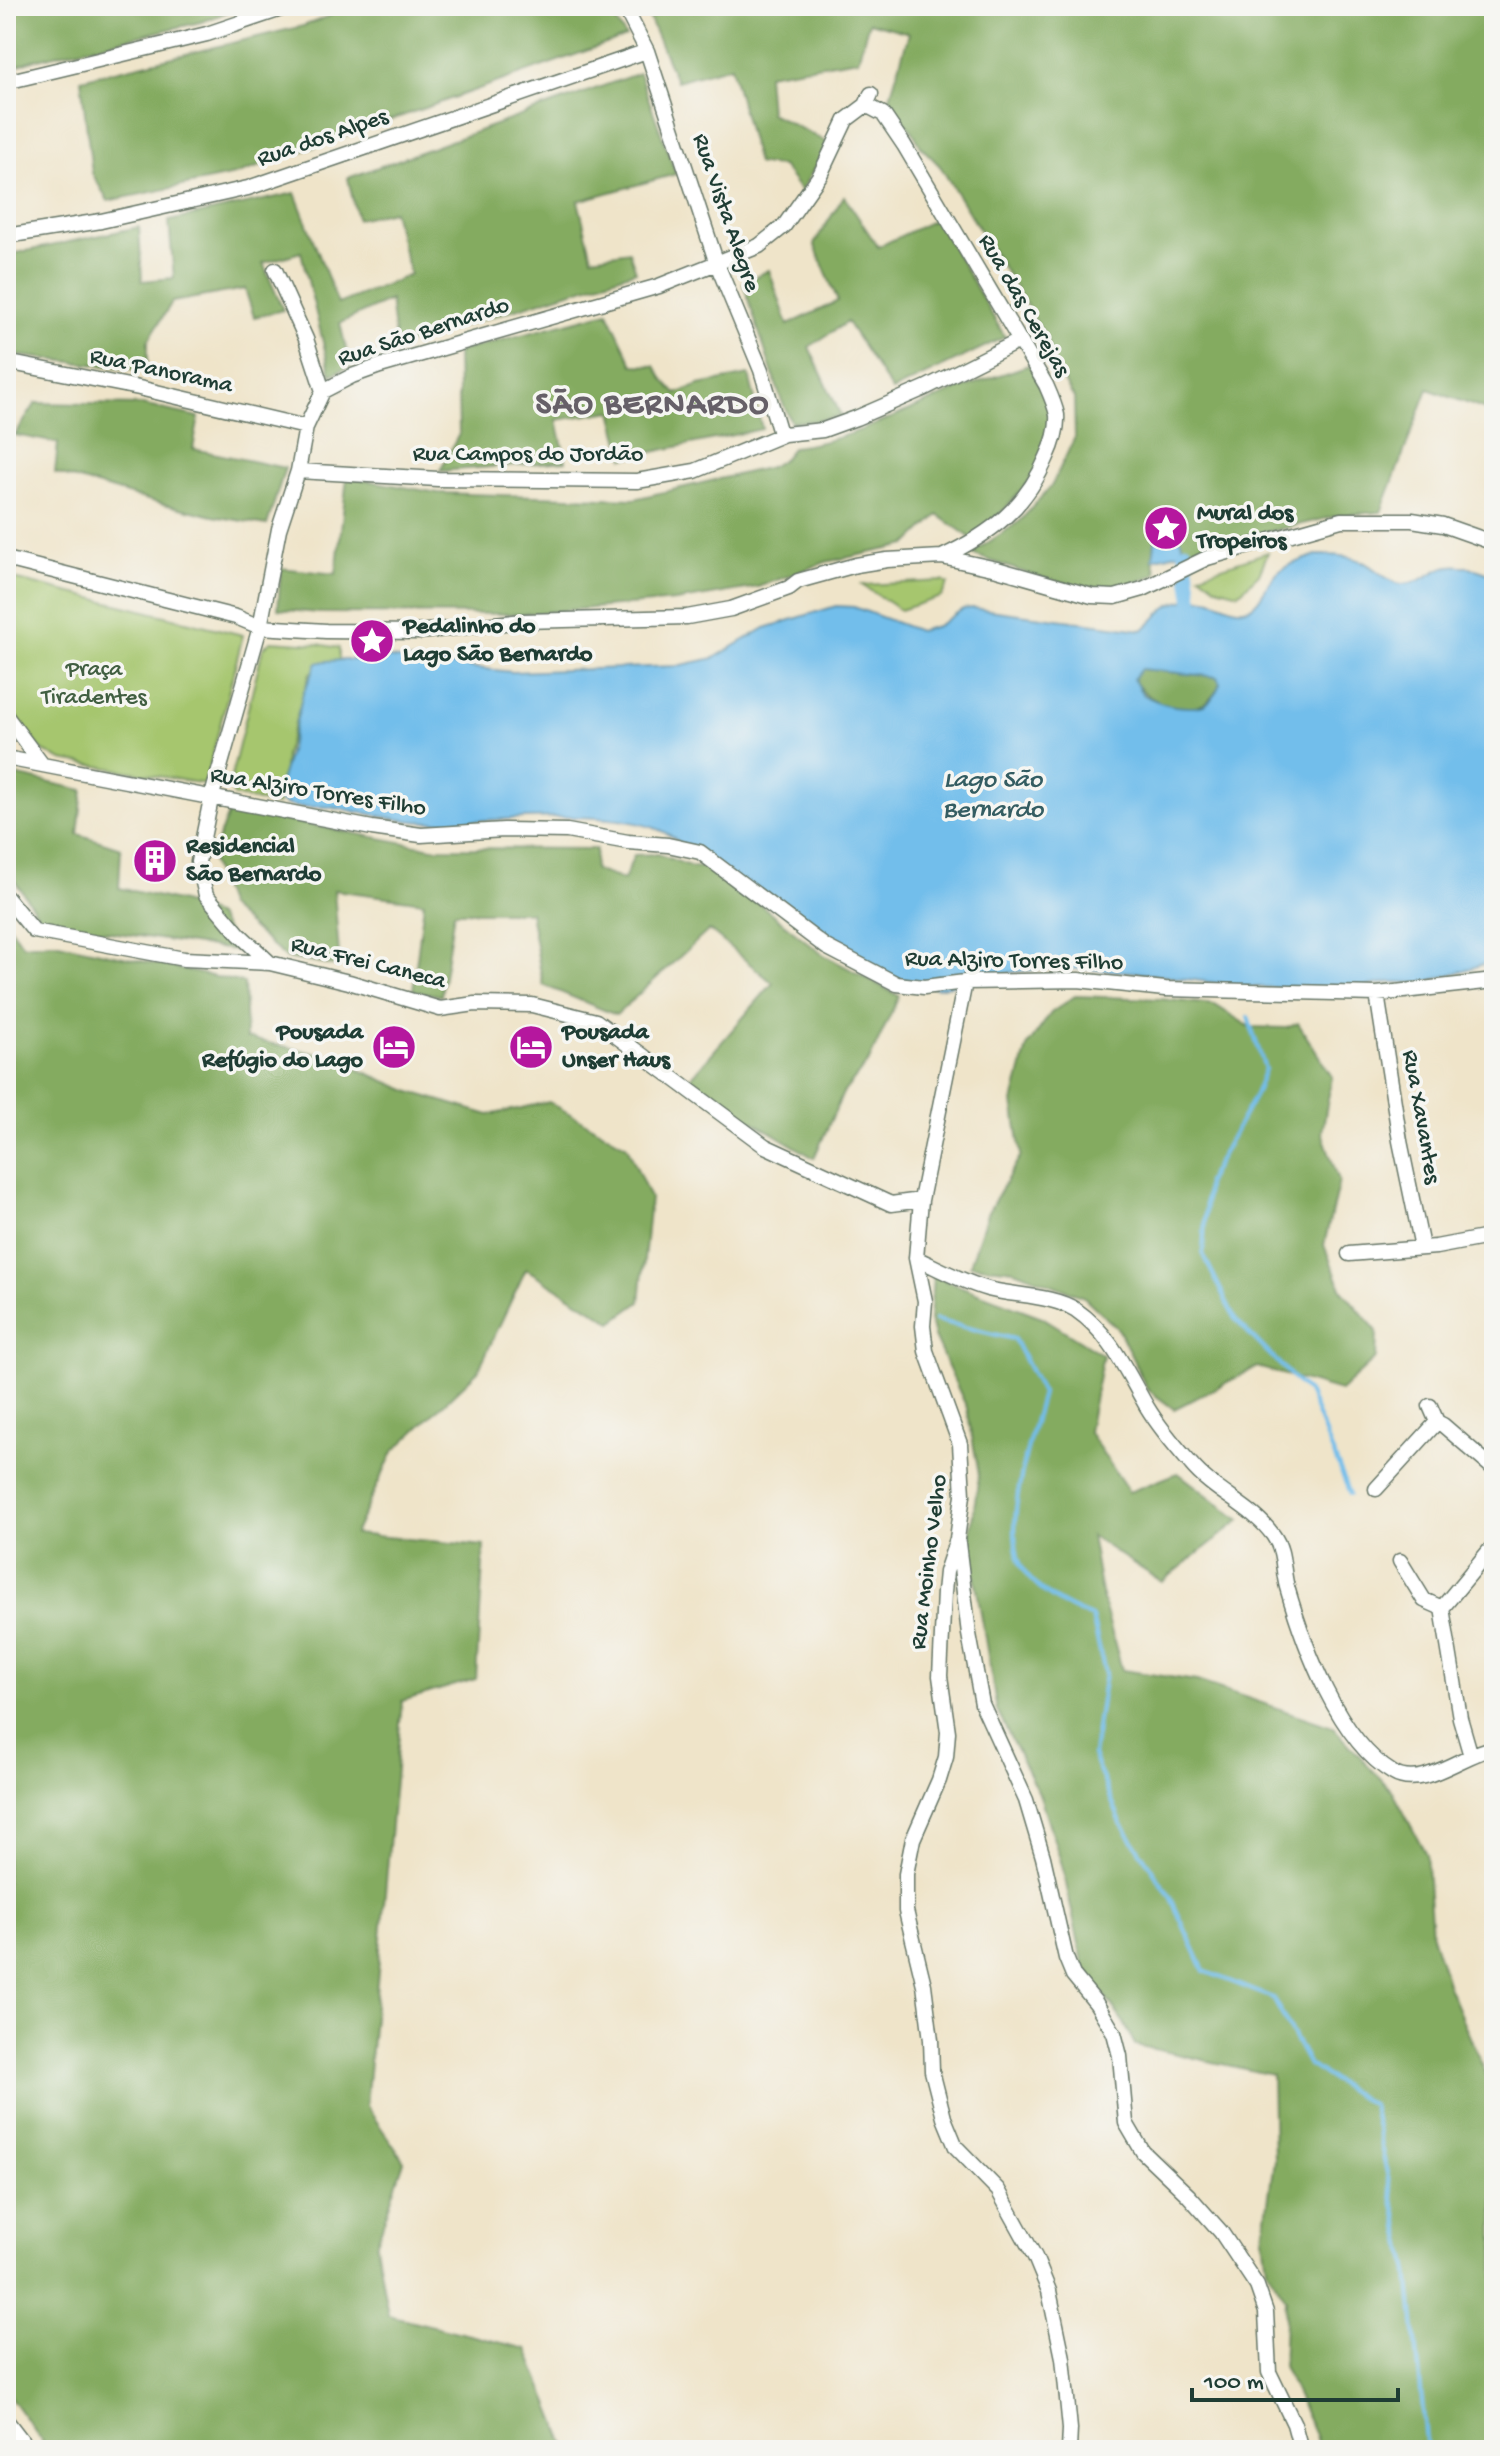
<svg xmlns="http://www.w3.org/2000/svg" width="1500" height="2456" font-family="'Gochi Hand',sans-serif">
	<rect width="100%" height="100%" fill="#f6f6f2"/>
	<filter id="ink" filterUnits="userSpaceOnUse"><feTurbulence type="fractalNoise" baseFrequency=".0125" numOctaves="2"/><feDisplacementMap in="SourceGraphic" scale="16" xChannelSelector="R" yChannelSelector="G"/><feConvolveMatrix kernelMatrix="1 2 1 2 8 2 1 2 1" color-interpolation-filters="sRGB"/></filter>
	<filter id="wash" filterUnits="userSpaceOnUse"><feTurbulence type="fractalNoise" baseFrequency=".006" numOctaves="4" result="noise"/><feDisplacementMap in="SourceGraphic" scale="32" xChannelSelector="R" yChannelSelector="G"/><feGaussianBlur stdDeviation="1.8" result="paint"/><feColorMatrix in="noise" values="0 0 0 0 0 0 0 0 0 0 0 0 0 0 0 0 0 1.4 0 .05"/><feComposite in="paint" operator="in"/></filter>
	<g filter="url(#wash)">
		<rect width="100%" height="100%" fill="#efe4c9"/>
		<path fill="#a6c66e" stroke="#628251" stroke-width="2" d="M1268 552 1259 574 1239 593 1217 587 1200 574Z
			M6 577 243 635 205 784 62 760 43 751 6 703Z
			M943 581 948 584 941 597 900 610 862 585Z
			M271 641 318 644 339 648V664L310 673 285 755 283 786 277 805 234 796 231 789 232 773 263 648Z"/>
		<path fill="#84ab61" stroke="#52744a" stroke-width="2" d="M6 6H244L201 22 33 60 6 70Z
			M339 6H607L626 37 235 175 108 201 92 173 81 79 303 26 330 16Z
			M644 6H1494V413L1428 389 1381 512 1341 515 1185 551 1177 531 1156 535 1153 559 1157 573C1101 606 1028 573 971 554L1020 521 1052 485 1075 437 1074 398 1057 371 1046 337 940 166 921 147 912 130 887 107 909 33 869 22 858 59 767 74 770 113 829 143 801 191 782 166 757 164 731 66 676 81Z
			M639 73 676 174 578 201 592 257 629 251 636 271 396 347 390 300 340 323 350 366 331 375 301 252 263 263 283 310 254 317 245 289 172 302 148 341V371L6 354 14 274 12 254 139 227 142 281 174 278 169 221 295 193 338 304 410 275 393 211 357 219 348 178Z
			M844 196 878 247 936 219 1005 337 892 391 847 322 809 347 841 416 814 421 791 422 781 399 743 283 769 270 788 325 838 301 814 244Z
			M608 312 633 365 655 366 662 378 676 394 699 385 749 375 762 429 624 458 612 411 557 420 566 461 440 471 459 434 457 352Z
			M1029 365 1053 415 1048 442 1032 478 1005 509 971 538 938 515 907 545 826 562 758 587 676 601 521 614 318 613 278 609 281 568 336 574 347 477 438 493 634 499 770 467 784 458 793 447C845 441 887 419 935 399 965 386 998 376 1029 365Z
			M36 403 142 405 199 417 193 449 285 468 267 525 213 516 151 501 55 473 58 443 15 435Z
			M1140 669 1207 676 1218 677 1220 683C1205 725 1151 709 1133 679Z
			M6 773 83 790 78 834 121 848 119 888 182 902 217 916 239 951 43 922 6 868Z
			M230 810 432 848 596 849 594 870 624 880 634 855 658 854 692 867 715 868 822 954 899 996 869 1061 843 1093 814 1158 687 1082 773 983 709 930 616 1015 543 985 530 912H454L441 996 413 990 424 902 334 890 340 967 286 958 228 907 210 857Z
			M6 921 23 945 54 942 244 983 246 1038 327 1056 411 1092 489 1115 549 1102 627 1146 650 1198 640 1302 612 1322 526 1269 478 1371 393 1452 354 1534 484 1546 476 1679 402 1701 366 2106 404 2161 376 2245 388 2315 527 2349 568 2450H48L6 2391Z
			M1075 996 1161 999 1215 1005 1250 1027 1287 1028 1298 1023 1332 1077 1322 1132 1339 1181 1324 1245 1342 1290 1377 1331 1376 1358 1340 1391 1257 1367 1174 1409 1147 1389 1119 1330 1084 1297 1014 1270 970 1265 987 1214 1021 1155 1013 1102 1027 1047 1051 1013Z
			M933 1276 1042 1317 1103 1355 1088 1431 1129 1492 1178 1473 1240 1520 1162 1582 1091 1536 1101 1593 1122 1670 1197 1681 1333 1727 1393 1792 1426 1854 1432 1935 1448 1986 1488 2079 1494 2086V2450H1319L1315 2435 1283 2366 1286 2299 1267 2269 1263 2238 1274 2160 1272 2075 1135 2045 1124 2023 1084 1967 1062 1865 1040 1796 997 1711 969 1541 979 1475 967 1408 934 1337 930 1321Z"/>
		<path fill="#72beeb" stroke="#487e90" stroke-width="2" fill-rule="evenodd" d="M1166 528 1177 531 1185 551 1153 559 1156 535Z
			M1316 555C1332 555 1350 555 1365 563 1378 570 1389 584 1404 584 1419 584 1431 572 1445 567 1460 562 1481 570 1494 576V961L1423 983 1392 982 1350 989 1247 987 1133 972 1056 968 1014 972 937 988 883 975 696 858C684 846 673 835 657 829 601 807 497 822 436 822 400 823 363 811 327 807 310 806 286 811 275 797L287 759 303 693 317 663 325 661 389 658 512 672 677 666 714 658 765 628 836 606 854 607 919 631 937 626 963 609 973 608 1142 630C1155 623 1161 607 1175 603 1185 600 1197 597 1207 599 1221 601 1234 613 1249 608 1262 602 1268 579 1281 570 1290 563 1305 560 1316 555ZM1141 669 1217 677 1220 683C1211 709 1199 709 1175 706 1165 704 1153 701 1144 695 1140 692 1137 684 1133 679Z"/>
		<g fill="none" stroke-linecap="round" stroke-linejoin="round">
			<path stroke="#72beeb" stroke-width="4" d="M1248 1017 1265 1069 1255 1095 1207 1182 1203 1254 1235 1319 1309 1394 1350 1494
				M935 1320 1014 1339 1042 1393C1031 1435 998 1537 1026 1574 1042 1595 1068 1608 1092 1617L1105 1673 1093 1755 1121 1823 1170 1896 1204 1971 1273 1998 1309 2065 1372 2105 1409 2272 1427 2450"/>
			<path stroke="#72beeb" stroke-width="14" d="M1185 551 1192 600"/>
		</g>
	</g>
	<g filter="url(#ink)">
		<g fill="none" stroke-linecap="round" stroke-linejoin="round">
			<g stroke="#687768" stroke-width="17">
				<path id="minor" d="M624 6 647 51 717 264 761 370 779 430 784 434
					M6 82 207 34 290 6
					M866 105 883 114 904 145 1046 385C1050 394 1055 405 1057 415 1058 428 1053 445 1047 457 1026 507 991 534 942 557
					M6 236 101 221 248 188 647 51
					M275 270 306 339 323 391
					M6 362 139 388 306 427
					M298 471 438 479 637 481 695 471 784 434 823 430 856 418 925 388 1019 341
					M6 559 236 617 260 627 326 631 418 632 523 621 687 617 731 609 789 588 798 581 856 565 887 560 942 557 997 569 1092 596 1115 597 1143 589 1207 558 1341 520H1412L1443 525 1494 543
					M6 716 41 763
					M6 758 372 828 421 835 504 830 567 831 628 842 668 845 700 852 826 947 897 984 924 987 965 982 1078 980 1165 989 1377 994 1494 981
					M6 897 34 931 184 959 270 963 349 982 440 1009 475 1004 532 1005 596 1021 765 1146 891 1204 921 1200
					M270 963 239 934 206 895 198 862 211 799 260 627 279 529 298 471 306 427 323 391 352 376 380 366 659 286 759 246 784 226 820 175 846 120 866 105 871 94
					M965 982 921 1200 916 1258 925 1301 923 1326 926 1351 960 1444 963 1495 957 1539 946 1572 944 1592 940 1676 948 1732 946 1757 939 1780 913 1839 906 1874V1911L924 1985 931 2040 932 2071 944 2118 956 2147 998 2190 1035 2257 1049 2291 1063 2358 1070 2429 1069 2450
					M1377 994 1400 1141 1422 1247
					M1349 1254 1436 1247 1494 1236
					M916 1258C939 1269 963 1282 988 1289 1014 1296 1053 1295 1076 1310 1111 1334 1126 1371 1147 1407 1159 1427 1176 1447 1191 1464 1214 1492 1252 1506 1273 1535 1285 1551 1282 1570 1287 1587 1304 1646 1338 1740 1393 1773 1422 1791 1464 1753 1494 1748
					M1430 1406 1437 1422 1443 1425 1494 1469
					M1376 1489 1437 1422
					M958 1543 969 1634 982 1704 1026 1800 1043 1857 1066 1958 1073 1975 1096 2003 1114 2033 1120 2056 1126 2123 1143 2152 1188 2195 1221 2232 1257 2286 1266 2312 1269 2372 1294 2424 1301 2450
					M1400 1561 1424 1600 1442 1608
					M1471 1756 1460 1718 1442 1608 1494 1545
					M6 2420 29 2450"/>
			</g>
			<use href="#minor" stroke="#fff" stroke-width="14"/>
		</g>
	</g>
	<defs>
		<g id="sight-disc" transform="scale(2.3)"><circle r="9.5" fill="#b5179e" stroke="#f6f6f2"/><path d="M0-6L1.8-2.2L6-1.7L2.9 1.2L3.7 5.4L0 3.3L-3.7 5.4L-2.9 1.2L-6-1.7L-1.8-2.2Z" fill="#fff"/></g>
		<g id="building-disc" transform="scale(2.3)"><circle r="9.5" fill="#b5179e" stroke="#f6f6f2"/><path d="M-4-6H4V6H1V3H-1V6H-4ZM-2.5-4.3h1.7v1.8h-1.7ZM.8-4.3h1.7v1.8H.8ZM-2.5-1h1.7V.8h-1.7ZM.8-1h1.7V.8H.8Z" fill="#fff"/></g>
		<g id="hotel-disc" transform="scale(2.3)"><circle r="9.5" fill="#b5179e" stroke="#f6f6f2"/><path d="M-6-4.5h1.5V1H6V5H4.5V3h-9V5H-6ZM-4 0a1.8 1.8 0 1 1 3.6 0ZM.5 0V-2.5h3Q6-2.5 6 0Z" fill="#fff"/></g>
	</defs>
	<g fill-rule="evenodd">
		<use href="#sight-disc" x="1166" y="528"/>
		<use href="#sight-disc" x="372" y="641"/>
		<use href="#building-disc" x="155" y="861"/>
		<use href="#hotel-disc" x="394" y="1047"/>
		<use href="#hotel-disc" x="531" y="1047"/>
	</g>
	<g text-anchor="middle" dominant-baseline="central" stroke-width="7" stroke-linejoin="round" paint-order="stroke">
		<g font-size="24" fill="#1f3d34" stroke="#f6f6f2">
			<text transform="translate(323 139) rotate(-19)">Rua dos Alpes</text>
			<text transform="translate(725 213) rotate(71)">Rua Vista Alegre</text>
			<text transform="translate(1023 306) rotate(60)">Rua das Cerejas</text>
			<text transform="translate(424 333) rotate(-18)">Rua São Bernardo</text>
			<text transform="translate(161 372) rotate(12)">Rua Panorama</text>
			<text x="528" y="455">Rua Campos do Jordão</text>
			<text transform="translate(318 793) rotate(9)">Rua Alziro Torres Filho</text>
			<text transform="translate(1014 962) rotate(1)">Rua Alziro Torres Filho</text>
			<text transform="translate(368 964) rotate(14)">Rua Frei Caneca</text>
			<text transform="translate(1420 1117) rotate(80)">Rua Xavantes</text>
			<text transform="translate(930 1562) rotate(-83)">Rua Moinho Velho</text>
		</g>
		<g font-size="24" font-weight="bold" fill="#1f3d34" stroke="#f6f6f2" text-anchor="start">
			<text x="1197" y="514">Mural dos<tspan x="1197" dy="28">Tropeiros</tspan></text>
			<text x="403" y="627">Pedalinho do<tspan x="403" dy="28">Lago São Bernardo</tspan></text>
			<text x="186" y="847">Residencial<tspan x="186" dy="28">São Bernardo</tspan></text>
			<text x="363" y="1033" text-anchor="end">Pousada<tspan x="363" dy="28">Refúgio do Lago</tspan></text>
			<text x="562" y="1033">Pousada<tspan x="562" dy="28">Unser Haus</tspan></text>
		</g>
		<g font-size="24" fill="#415f42" stroke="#f6f6f2">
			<text x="94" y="670">Praça<tspan x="94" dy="28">Tiradentes</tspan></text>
		</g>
		<g font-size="26" font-style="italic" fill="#345d62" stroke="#f6f6f2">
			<text x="993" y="781">Lago São<tspan x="993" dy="30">Bernardo</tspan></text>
		</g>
		<g font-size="32" font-weight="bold" letter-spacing="2" fill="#666068" stroke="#f6f6f2">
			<text x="653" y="406">SÃO BERNARDO</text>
		</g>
	</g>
	<rect width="1500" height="2456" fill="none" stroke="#f6f6f2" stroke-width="32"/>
	<path d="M1192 2388v12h206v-12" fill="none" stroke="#1f3d34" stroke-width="4"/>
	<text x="1204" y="2388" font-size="24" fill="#1f3d34" stroke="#f6f6f2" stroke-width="6" paint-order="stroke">100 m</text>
</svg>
